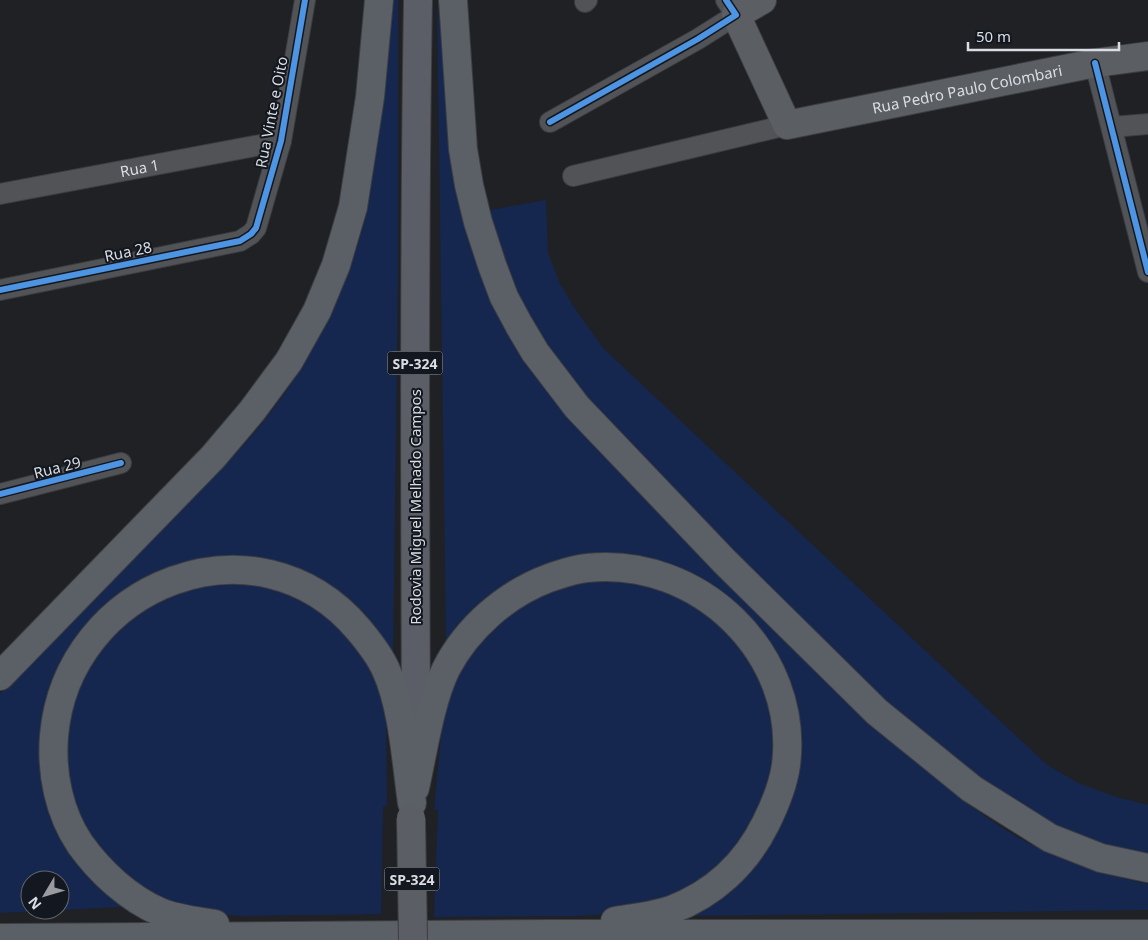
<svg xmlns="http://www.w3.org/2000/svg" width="1148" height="940" font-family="'Noto Sans',sans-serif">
	<rect width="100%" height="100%" fill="#1f2125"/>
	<path fill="#15274f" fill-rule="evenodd" d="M386 0H398V273L393 661 326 588C279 586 232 584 185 583 175 582 152 578 144 582 137 584 130 590 124 593 72 624 48 678 42 736L99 886 119 904 120 907 0 913V694C45 647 90 599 136 553 182 508 231 463 271 412 309 363 338 306 357 247 372 203 375 157 378 112 381 75 383 37 386 0ZM30 880H60V910H30Z
		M437 2 454 170 495 304 890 736C927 771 965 805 1009 832 1050 857 1101 874 1148 884V910L686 916 785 808 760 633 612 559 451 641 446 640Z
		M546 200 548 253 560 284 575 309 604 349 1046 764 1078 783 1116 797 1148 805V861L1118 854 1030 817 899 717 620 439 554 359 528 318 504 266 485 211Z
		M599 578 647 584 694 604 736 639 763 685 770 710 775 737 773 766 767 797 741 848 694 889 610 914 579 916 434 917 438 810 434 809 443 716 460 665 495 623 542 592Z
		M208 584H260L288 592 335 619 377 676 386 711 387 805 383 807 381 914 244 916 205 913 174 904 147 892 123 875 86 833 67 780 66 726 83 673 119 626 173 593Z"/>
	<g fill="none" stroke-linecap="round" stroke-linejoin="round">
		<g stroke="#3b3d41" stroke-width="22">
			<g id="minor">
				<path d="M585 2 587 0"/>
				<path d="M1095 63 1148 272"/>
				<path d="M550 122 698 39 736 15 726 0"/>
				<path d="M1112 127 1148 124"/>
				<path d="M573 176 787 125"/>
				<path id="s1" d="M0 194 281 141"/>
				<path d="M0 290 240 241 251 234 256 228 281 141 305 0"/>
				<path d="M0 494 121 463"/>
			</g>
		</g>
		<g stroke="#3b3d41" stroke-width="30">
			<g id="secondary">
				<path id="s2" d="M762 0 736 15 787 125 1095 63 1148 56"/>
			</g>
		</g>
		<g stroke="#3b3d41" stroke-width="30">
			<path id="trunk" d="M414 757 416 727C415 485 414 242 418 0"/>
		</g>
		<g stroke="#3b3d41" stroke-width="30">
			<path id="motorway" d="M453 0 463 149 469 185 478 222 492 265 504 297 519 325 535 352 577 407 725 562 877 712 972 789 1050 838 1101 858 1148 868
				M0 676 213 457 252 411 289 361 317 311 336 265 353 207 370 97 379 0
				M415 788C423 752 430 702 446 669 467 628 506 594 549 578 561 574 574 569 587 568 698 556 800 653 786 765 783 786 775 805 766 823 746 864 713 894 671 910 654 916 633 918 615 921
				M215 924C197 921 177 919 160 912 128 898 100 872 80 844 59 813 51 773 54 736 67 584 257 509 359 630 369 642 380 656 386 670 403 707 406 762 412 803
				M0 938 550 934H1148"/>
		</g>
		<use href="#minor" stroke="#525356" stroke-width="20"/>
		<use href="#secondary" stroke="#5b5e63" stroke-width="28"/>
		<use href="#trunk" stroke="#5b5e66" stroke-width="28"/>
		<use href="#motorway" stroke="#5b5f66" stroke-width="28"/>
		<g stroke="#3b3d41" stroke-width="30" stroke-linecap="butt">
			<path id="primary-bridge" d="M411 818 413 940"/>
		</g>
		<use href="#primary-bridge" stroke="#5b5e65" stroke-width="28"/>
		<g stroke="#13171f" stroke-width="9">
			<path id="cycleway" d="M1095 63 1148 272
				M550 122 698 39 736 15 726 0
				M0 290 240 241 251 234 256 228 281 141 305 0
				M0 494 121 463"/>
		</g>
		<use href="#cycleway" stroke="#4d94e3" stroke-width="6"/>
	</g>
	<g text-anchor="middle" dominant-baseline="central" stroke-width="4" stroke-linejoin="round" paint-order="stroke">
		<g fill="#13171f" stroke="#9ea2a8" stroke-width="1">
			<rect x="387.5" y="351.5" width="55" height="23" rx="4"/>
			<rect x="384.5" y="867.5" width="55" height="23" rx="4"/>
		</g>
		<g font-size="14" font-weight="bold" fill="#dadde3">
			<text x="415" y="363">SP-324</text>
			<text x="412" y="879">SP-324</text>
		</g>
		<g font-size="15" fill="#dadde3" stroke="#13171f">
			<text stroke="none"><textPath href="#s2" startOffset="335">Rua Pedro Paulo Colombari</textPath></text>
			<text transform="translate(271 112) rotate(-79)">Rua Vinte e Oito</text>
			<text stroke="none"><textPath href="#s1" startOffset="142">Rua 1</textPath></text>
			<text transform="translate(128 251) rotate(-12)">Rua 28</text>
			<text transform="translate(57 467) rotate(-14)">Rua 29</text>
			<text transform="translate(415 507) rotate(-90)">Rodovia Miguel Melhado Campos</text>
		</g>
	</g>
	<g transform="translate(45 895) rotate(232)"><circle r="24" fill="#13171f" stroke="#63666d"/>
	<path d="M0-4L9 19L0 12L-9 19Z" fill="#999ba0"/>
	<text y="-8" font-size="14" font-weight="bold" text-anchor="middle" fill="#dadde3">N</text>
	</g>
	<path d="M968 42v8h151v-8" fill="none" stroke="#dadde3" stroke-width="2.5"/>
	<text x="976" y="42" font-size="15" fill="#dadde3" stroke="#13171f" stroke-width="4" paint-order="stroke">50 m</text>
</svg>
